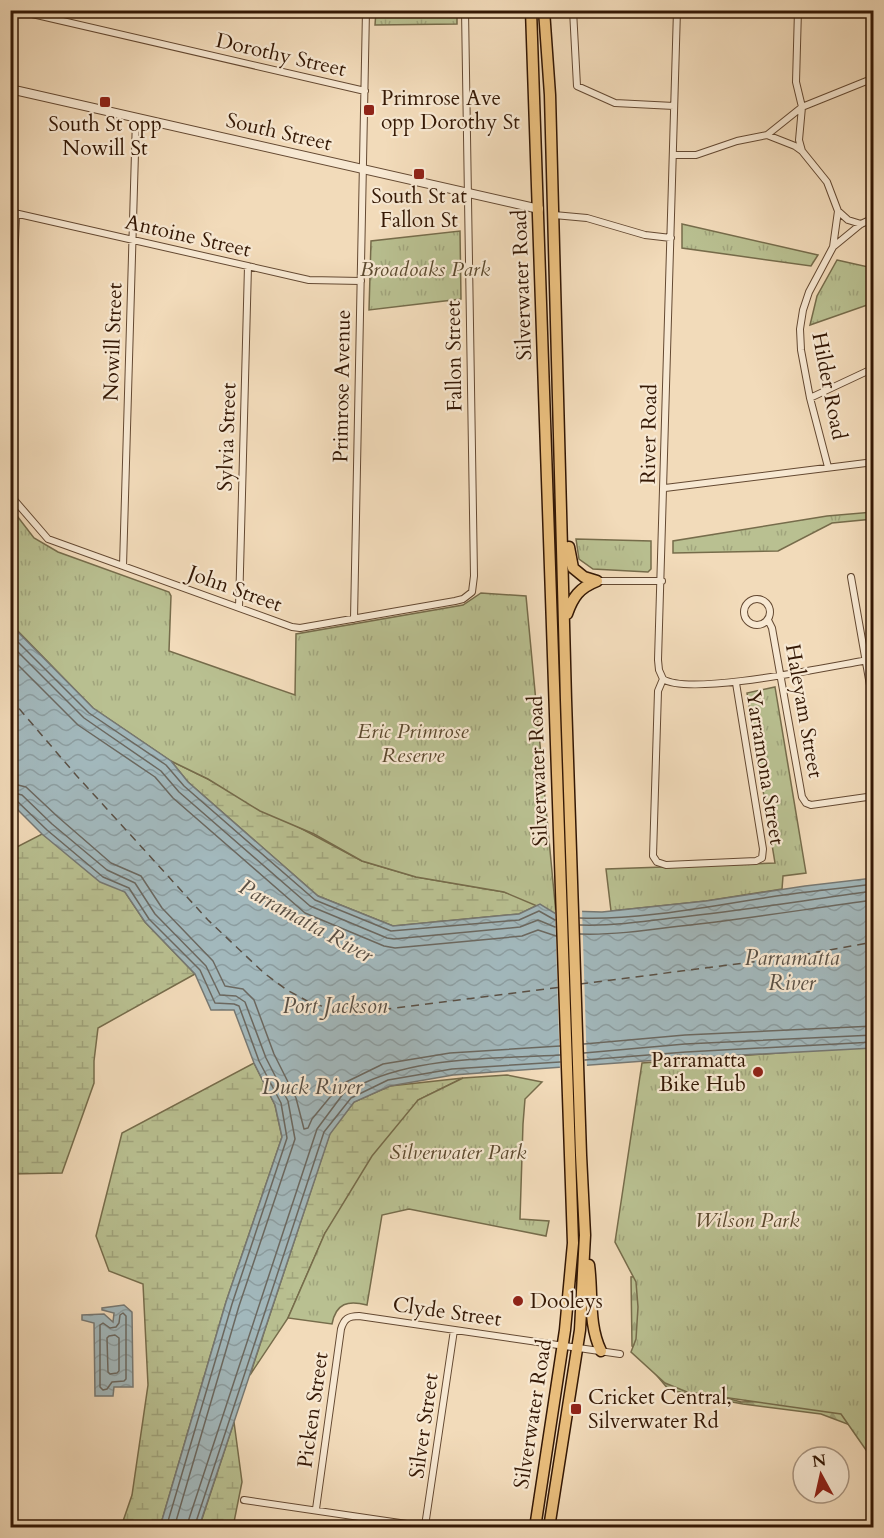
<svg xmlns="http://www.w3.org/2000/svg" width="884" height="1538" font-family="Cardo,serif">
	<defs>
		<pattern id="forest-firs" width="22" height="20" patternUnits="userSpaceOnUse" patternTransform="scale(1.5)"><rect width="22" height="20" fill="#b9c091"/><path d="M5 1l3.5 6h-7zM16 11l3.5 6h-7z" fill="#a0a47c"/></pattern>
		<pattern id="wetland-marsh" width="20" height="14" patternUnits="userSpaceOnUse" patternTransform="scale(1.5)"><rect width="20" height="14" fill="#b9c091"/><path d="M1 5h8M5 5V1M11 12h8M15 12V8" fill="none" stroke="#a0a47c"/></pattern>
		<pattern id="park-tufts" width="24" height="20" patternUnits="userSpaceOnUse" patternTransform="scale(1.5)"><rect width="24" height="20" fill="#b9c091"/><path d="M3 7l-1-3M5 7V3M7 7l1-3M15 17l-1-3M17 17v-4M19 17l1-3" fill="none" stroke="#a0a47c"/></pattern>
		<pattern id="water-waves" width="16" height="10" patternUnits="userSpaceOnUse" patternTransform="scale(1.5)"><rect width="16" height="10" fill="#a2b8bc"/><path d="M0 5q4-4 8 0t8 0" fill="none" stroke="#8c9da0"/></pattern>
	</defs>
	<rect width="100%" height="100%" fill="#f2dbba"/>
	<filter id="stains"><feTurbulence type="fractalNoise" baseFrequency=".00333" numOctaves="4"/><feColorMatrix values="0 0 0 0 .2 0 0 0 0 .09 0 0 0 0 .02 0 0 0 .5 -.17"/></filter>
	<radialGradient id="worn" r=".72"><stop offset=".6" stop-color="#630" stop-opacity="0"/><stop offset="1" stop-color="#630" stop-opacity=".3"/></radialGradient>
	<path fill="url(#forest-firs)" stroke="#766c4b" stroke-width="1.5" d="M645 1276 689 1388 741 1402 771 1401 816 1375 850 1425 821 1414 743 1404 669 1390 632 1346 631 1277Z"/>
	<path fill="url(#wetland-marsh)" stroke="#766c4b" stroke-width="1.5" d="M171 761 208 779 362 861 416 877 504 892 540 904 519 914 393 926 318 896 188 782Z
		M42 834 125 892 145 922 195 974 98 1028 94 1061V1083L62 1173 11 1174V850Z
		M254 1063 275 1105 282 1137 226 1302 160 1527H121L132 1495 148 1385 143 1284 109 1271 96 1236 122 1133Z
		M463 1078 418 1100 325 1233 288 1318 250 1375 330 1133 354 1102 390 1086Z
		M234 1422 242 1482 233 1527 199 1528Z"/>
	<path fill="url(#park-tufts)" stroke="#766c4b" stroke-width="1.5" d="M376 11H457V24L375 25Z
		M682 224 818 255 811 266 682 248Z
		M460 231 461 299 369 310 371 241Z
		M837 260 873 268V303L810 325 817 296Z
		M11 508 34 538 58 552 169 592 171 596 169 651 295 695 296 634 463 605 481 593 526 596 556 914 504 892 416 877 362 861 314 834 260 811 208 779 171 761 93 708 11 624Z
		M873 512V519L832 523 778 551 673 553V541L827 516Z
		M576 539 651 541V569L648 572 593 569 579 559Z
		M775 687 806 873 783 876 782 889 706 901 611 911 606 869 775 863 747 693Z
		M873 1046V1456L866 1450 841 1414 687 1392 665 1383 631 1352 636 1339 638 1307 636 1282 615 1242 642 1063Z
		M507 1075 542 1082 525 1099 523 1124 520 1219 549 1221 546 1236 409 1209 382 1215 367 1305C348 1300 336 1303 332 1324L288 1318 325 1233 372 1156 418 1100 463 1078Z"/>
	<path fill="url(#water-waves)" stroke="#767873" stroke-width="1.5" d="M10 624 93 708 171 761 188 782 318 896 393 926 519 914 540 904 556 914 568 911 602 912 706 901 805 886 873 878V1048L686 1058 453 1075 390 1086 354 1102 330 1134 199 1527H160L226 1302 282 1137 275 1105 254 1063 234 1010H211L195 974 145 922 125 892 100 882 42 834 11 803Z
		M124 1305 132 1312 133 1387H114L113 1396H95L94 1323 82 1320V1315L104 1314 113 1322 114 1313 102 1310V1308Z"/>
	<path fill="#f2dbba" d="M567 908 582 909 587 1069 560 1071 555 910Z"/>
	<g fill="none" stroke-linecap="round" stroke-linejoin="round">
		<path stroke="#6b6860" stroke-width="1.5" d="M10 634 89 713 166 765 184 786 315 900 391 931 519 920 539 911 555 920
			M10 644 84 718 161 771 179 792 310 906 387 938 394 939 520 927 538 920 555 927
			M10 657 78 725 155 777 173 798 305 913 384 946 395 948 522 936 538 930 556 936
			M10 783 26 787 58 817 111 863 141 876 162 908 213 961 225 986 243 989 254 1000 274 1054 296 1098 304 1129 308 1128 312 1119 340 1085 383 1064 450 1053 560 1046
			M10 792 22 795 52 824 107 870 135 883 155 914 206 966 220 995 236 996 245 1002 266 1058 288 1101 295 1139 239 1306 174 1528
			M10 799 17 801 47 830 103 877 129 888 149 919 200 970 215 1003 234 1004 239 1006 259 1061 281 1103 287 1138 232 1304 166 1528
			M580 918C640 920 704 907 764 898 800 892 837 889 874 884
			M580 925C611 926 641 922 672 918 739 911 806 900 874 891
			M580 934C611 935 642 931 672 927 740 920 806 909 874 900
			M584 1044 685 1035 874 1026
			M584 1053 685 1044 874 1035
			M585 1060 686 1052 874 1042
			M123 1313 126 1316V1379L124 1381 112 1382 107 1389 103 1390 100 1387V1325L103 1323 110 1328 116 1327 119 1323 120 1315Z
			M115 1335 119 1338V1371L117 1373 110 1374 108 1372 107 1338 109 1336Z
			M186 1528 317 1129 343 1094C349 1089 356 1086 364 1083 423 1056 496 1059 560 1055
			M194 1528 324 1132 351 1098 388 1080 452 1069 560 1062"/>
		<path stroke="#5a5045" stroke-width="1.5" stroke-dasharray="8 6" stroke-linecap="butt" d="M10 698 76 775 208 920 264 973 287 990 311 1003 336 1010 364 1012 561 987
			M580 984 784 958 874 942"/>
		<g stroke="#644932" stroke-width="8">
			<path id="minor" d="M15 10 365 91
				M573 10 577 86 615 103 674 106
				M677 10 658 660 659 670 663 679 658 691 653 856 657 862 666 865 756 861 762 858 763 849 736 683
				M798 10 796 82 802 107 799 140 802 151 827 182 838 211 833 247 809 292 803 310 800 329 801 350 810 398 828 467
				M767 135 802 107 874 78
				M673 155H696L737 141 767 135 795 146 802 151
				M838 211 848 220 861 224
				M10 212 309 280 361 281
				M554 215 587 218 645 235 671 238
				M833 247 861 224 874 218
				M10 373 16 213
				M810 398 874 368
				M665 488 874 462
				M10 495 48 539 292 627 300 628 455 601 463 599 472 592 474 576 465 10
				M123 566 136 118
				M851 577 874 708
				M597 581H662
				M744 612a13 13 0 1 1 26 0a13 13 0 1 1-26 0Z
				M239 608 248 266
				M354 619 366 10
				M768 620 772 628 802 797 806 803 811 805 874 796
				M663 679C690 697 836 665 874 659
				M244 1500 434 1528
				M316 1509 341 1329C344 1319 348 1316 359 1316L620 1354
				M425 1526 454 1330"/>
		</g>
		<g stroke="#644932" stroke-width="10">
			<path id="tertiary" d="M10 89 539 209"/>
		</g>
		<g stroke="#341805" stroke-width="13">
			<path id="trunk" d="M531 10 573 1243 565 1330 535 1528
				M544 10 550 95 566 700 581 1155 585 1235 580 1330 549 1528
				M569 547 573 568 584 577 597 581
				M567 614C573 597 579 588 597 581
				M589 1265C593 1294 588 1324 601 1351"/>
		</g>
		<use href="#minor" stroke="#f7e8d2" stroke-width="6"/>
		<use href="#tertiary" stroke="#f7e8d2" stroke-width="8"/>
		<use href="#trunk" stroke="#e9be7d" stroke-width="10"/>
	</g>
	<g fill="#8f2418" stroke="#f7e8d2" stroke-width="2">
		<rect x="99" y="96" width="12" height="12" rx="3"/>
		<rect x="363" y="104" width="12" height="12" rx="3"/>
		<rect x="413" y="168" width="12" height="12" rx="3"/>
		<circle cx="758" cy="1072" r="6"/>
		<circle cx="518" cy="1301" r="6"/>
		<rect x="570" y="1403" width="12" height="12" rx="3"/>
	</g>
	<g text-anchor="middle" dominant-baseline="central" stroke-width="4.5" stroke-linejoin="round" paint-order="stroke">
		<g font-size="21" fill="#341805" stroke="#f7e8d2">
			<text transform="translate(281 55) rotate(13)">Dorothy Street</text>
			<text transform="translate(279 132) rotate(13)">South Street</text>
			<text transform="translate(188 236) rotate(13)">Antoine Street</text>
			<text transform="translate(522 285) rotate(-92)">Silverwater Road</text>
			<text transform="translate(113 342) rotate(-88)">Nowill Street</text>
			<text transform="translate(454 356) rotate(-91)">Fallon Street</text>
			<text transform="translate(342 386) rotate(-89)">Primrose Avenue</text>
			<text transform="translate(829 386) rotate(79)">Hilder Road</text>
			<text transform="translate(649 434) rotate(-89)">River Road</text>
			<text transform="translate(227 437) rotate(-88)">Sylvia Street</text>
			<text transform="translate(235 589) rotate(20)">John Street</text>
			<text transform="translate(804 711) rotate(80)">Haleyam Street</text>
			<text transform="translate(765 768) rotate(81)">Yarramona Street</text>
			<text transform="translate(538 771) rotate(-92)">Silverwater Road</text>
			<text transform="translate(447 1312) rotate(8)">Clyde Street</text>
			<text transform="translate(313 1410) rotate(-82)">Picken Street</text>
			<text transform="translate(533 1414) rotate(-81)">Silverwater Road</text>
			<text transform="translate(424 1426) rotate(-82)">Silver Street</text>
		</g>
		<g font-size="21" fill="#341805" stroke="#f7e8d2" text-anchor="start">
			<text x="381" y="98">Primrose Ave<tspan x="381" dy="24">opp Dorothy St</tspan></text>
			<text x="105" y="124" text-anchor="middle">South St opp<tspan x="105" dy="24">Nowill St</tspan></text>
			<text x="419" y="196" text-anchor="middle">South St at<tspan x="419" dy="24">Fallon St</tspan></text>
			<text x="746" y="1060" text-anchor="end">Parramatta<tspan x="746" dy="24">Bike Hub</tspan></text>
			<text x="530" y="1301">Dooleys</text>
			<text x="588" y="1397">Cricket Central,<tspan x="588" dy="24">Silverwater Rd</tspan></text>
		</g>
		<g font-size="21" font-style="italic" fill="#5c4a2f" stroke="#f7e8d2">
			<text x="425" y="269">Broadoaks Park</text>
			<text x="413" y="731">Eric Primrose<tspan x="413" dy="24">Reserve</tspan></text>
			<text x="458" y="1152">Silverwater Park</text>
			<text x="747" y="1220">Wilson Park</text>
		</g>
		<g font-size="22" font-style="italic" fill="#5a5045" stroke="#f7e8d2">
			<text transform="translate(306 921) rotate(29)">Parramatta River</text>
			<text x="792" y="958">Parramatta<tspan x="792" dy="25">River</tspan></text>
			<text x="335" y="1006">Port Jackson</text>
			<text x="312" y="1087">Duck River</text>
		</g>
	</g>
	<rect width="884" height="1538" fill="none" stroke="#f2dbba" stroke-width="36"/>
	<rect x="12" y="12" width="860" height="1514" fill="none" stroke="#341805" stroke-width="3"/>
	<rect x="18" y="18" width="848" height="1502" fill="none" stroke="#341805" stroke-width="1.5"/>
	<g transform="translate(821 1475) rotate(352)"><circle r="28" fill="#f7e8d2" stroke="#a99580" stroke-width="1.5"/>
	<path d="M0-4.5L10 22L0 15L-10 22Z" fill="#8f2418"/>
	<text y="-9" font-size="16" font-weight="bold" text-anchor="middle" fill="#341805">N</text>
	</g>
	<rect width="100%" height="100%" filter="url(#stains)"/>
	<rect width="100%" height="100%" fill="url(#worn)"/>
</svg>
